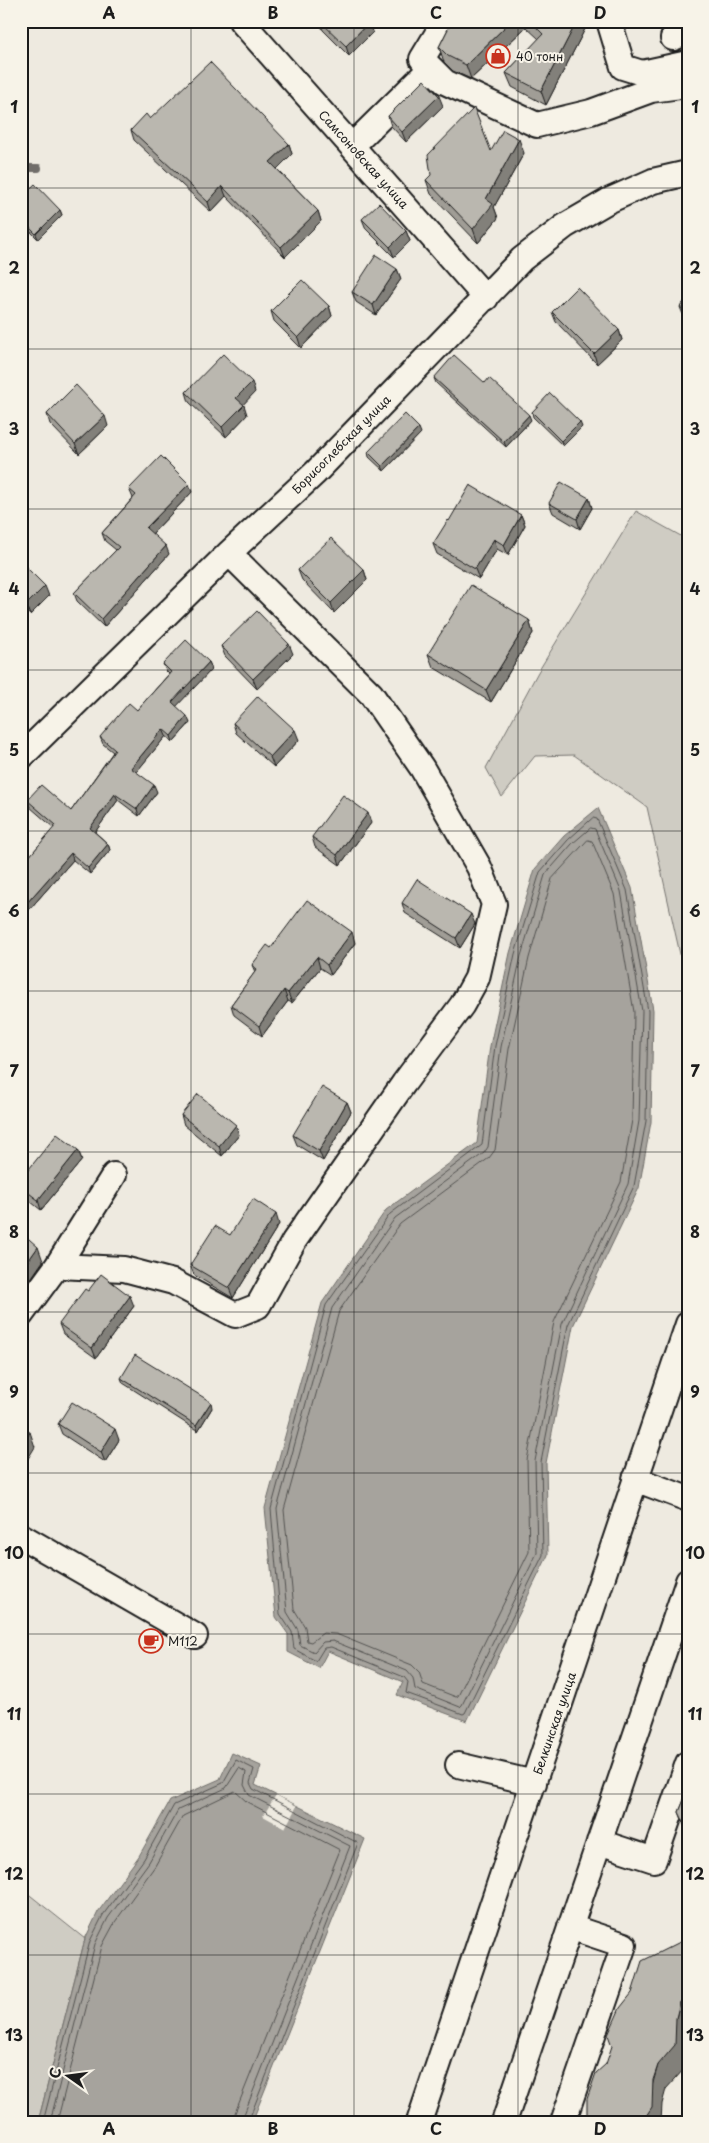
<svg xmlns="http://www.w3.org/2000/svg" width="709" height="2143" font-family="'Playpen Sans',sans-serif">
	<rect width="100%" height="100%" fill="#eeeae0"/>
	<filter id="ink" filterUnits="userSpaceOnUse"><feTurbulence type="fractalNoise" baseFrequency=".02" numOctaves="2"/><feDisplacementMap in="SourceGraphic" scale="10" xChannelSelector="R" yChannelSelector="G"/><feConvolveMatrix kernelMatrix="1 2 1 2 8 2 1 2 1" color-interpolation-filters="sRGB"/></filter>
	<g filter="url(#ink)">
		<path fill="#cfccc3" stroke="#767470" d="M636 511 688 540V1003L684 972 647 807 574 755 535 756 502 797 486 768 538 672Z
			M21 1888 85 1939 38 2122H21Z"/>
		<path fill="#a6a39d" stroke="#6f6d69" d="M598 808 632 888 653 1010 651 1122 639 1188 573 1326 546 1463 548 1555 467 1721 397 1695 403 1682 328 1651 319 1668 288 1652V1634L276 1617 265 1508 322 1303 386 1210 477 1143 490 1046 510 953 535 869 564 836Z
			M232 1753 261 1766 255 1785 365 1839 252 2122H38L85 1939 98 1912 139 1856 170 1801 220 1779Z"/>
		<path fill="#eeeae0" d="M276 1795 297 1806 285 1828 263 1816Z"/>
		<g fill="none" stroke-linecap="round" stroke-linejoin="round">
			<path stroke="#535250" stroke-width="1" d="M593 818 597 819 627 890 648 1011 646 1121 634 1186 568 1325 541 1462 543 1555 465 1713 463 1714 406 1693 408 1682 404 1677 331 1647 324 1648 316 1661 294 1649 292 1632 280 1614 271 1509 326 1305 390 1214 482 1145 495 1046 515 954 540 872 568 840Z
				M591 828 595 829 621 891 642 1011 639 1121 628 1184 562 1324 535 1461 537 1553 462 1705 460 1707 415 1689 413 1678 407 1671 333 1641 323 1642 314 1652 300 1645 298 1630 287 1612 277 1509 332 1308 395 1218 484 1153 488 1147 501 1047 521 956 545 875 572 844Z
				M588 840 592 841 614 894 634 1012 632 1120 621 1182 554 1322 527 1460 529 1552 458 1696 456 1697 423 1684 419 1672 412 1665 336 1634 323 1633 311 1642 307 1641 305 1627 294 1609 284 1510 339 1311 400 1224 489 1158 495 1150 509 1049 529 958 552 879Z
				M43 2122 90 1941 103 1915 144 1859 174 1805 223 1783 236 1760 254 1769 250 1783 253 1789 358 1843 248 2122
				M50 2122 95 1944 108 1918 149 1862 178 1810 226 1788 239 1768 246 1772 244 1785 249 1795 350 1846 241 2122
				M57 2122 102 1946 115 1922 155 1866 183 1816 235 1791 247 1802 340 1850 235 2113 234 2122"/>
			<path stroke="#6f6d69" stroke-width="8" d="M21 168H38"/>
			<g stroke="#1c1c1c" stroke-width="28">
				<path id="minor" d="M241 21 486 298
					M445 21 422 59 445 82 537 125 591 112 651 90 688 85
					M609 21 623 67 642 73 688 63
					M673 38 688 32
					M352 146 431 68
					M21 757 229 553 315 473 522 259 565 226 608 201 653 181 688 173
					M57 1266 114 1175
					M21 1315 57 1266 124 1269 173 1282 235 1315 258 1306 294 1241 404 1083 462 1005 477 978 494 904 479 867 422 768 371 694 229 553
					M635 1479 688 1499
					M21 1536 195 1636
					M458 1765 534 1783
					M599 1842 654 1860 688 1763
					M419 2122 688 1324
					M504 2122 688 1581
					M563 2122 624 1945 570 1927"/>
			</g>
			<use href="#minor" stroke="#f7f3e8" stroke-width="24"/>
		</g>
		<path fill="#a09d96" stroke="#1c1c1c" d="M319 21H368L373 32 349 56 323 30Z
			M452 21H586L587 25 546 105 512 87 506 73 539 39 526 27 471 79 453 71 444 62 439 47Z
			M443 106 406 142 391 126 388 116Z
			M150 119 289 144 292 154 277 169 318 211 321 221 285 257 226 196 211 212 134 140 131 130Z
			M491 151 524 153 494 207 498 218 478 243 431 194 426 180Z
			M21 197 60 210 62 215 38 239 21 222Z
			M362 219 406 231 410 241 394 257 366 229Z
			M397 269 401 279 376 315 356 302 352 292Z
			M688 297V320L684 317 680 307Z
			M329 306 332 316 301 348 274 321 271 311Z
			M552 312 619 330 622 340 597 364 556 322Z
			M434 378 485 383 531 420 506 447 436 383Z
			M186 392H255L243 404 247 415 226 437 189 402Z
			M532 412 582 427 563 446 533 417Z
			M47 414 108 426 79 454 50 424Z
			M421 433 384 471 369 457 368 452Z
			M129 489 192 492 152 534 169 554 104 627 77 601 74 593 116 550 105 541 102 533 133 498Z
			M589 498 592 508 580 529 553 513 549 503Z
			M521 515 525 525 508 555 497 549 479 579 437 554 433 544 449 521Z
			M21 562 49 596 30 615 21 607Z
			M298 570H364L367 580 334 613 302 580Z
			M529 620 533 633 491 702 433 667 428 654Z
			M221 646 293 654 257 689 225 656Z
			M209 662 212 669 176 706 190 723 173 742 166 736 136 772 157 792 139 816 118 800 95 832 108 844 110 850 90 874 73 860 28 911 21 905V861L28 858 54 828 30 807 27 800 71 811 113 752 103 744 100 737 137 710 169 674 166 671 163 664Z
			M233 723 299 740 274 767 236 733Z
			M371 823 340 865 315 847 312 837Z
			M402 903 475 924 460 948 405 913Z
			M355 943 331 975 320 968 292 1003 288 1001 262 1036 234 1015 231 1005 255 972 252 965 271 948Z
			M347 1102 351 1112 323 1161 297 1145 293 1135Z
			M181 1115 236 1125 239 1135 222 1156 184 1125Z
			M78 1150 82 1160 41 1210 21 1194V1179Z
			M279 1224 233 1298 194 1275 190 1265 230 1235Z
			M134 1306 96 1358 63 1334 59 1324Z
			M121 1378 212 1408 198 1431 123 1383Z
			M58 1424 119 1440 105 1462 62 1434Z
			M688 1790V1835L679 1812Z"/>
		<path fill="#82807a" stroke="#1c1c1c" d="M511 21H524L526 27 471 79 466 65Z
			M577 21H586L587 25 546 105 541 91Z
			M369 22 373 32 349 56 346 46Z
			M439 96 443 106 406 142 402 132Z
			M519 139 524 153 494 207 498 218 478 243 473 229 486 199Z
			M289 144 292 154 274 172 270 162Z
			M222 186 226 196 211 212 208 202Z
			M60 210 62 215 38 239 36 234Z
			M318 211 321 221 285 257 281 247Z
			M406 231 410 241 394 257 390 247Z
			M397 269 401 279 376 315 373 305Z
			M329 306 332 316 301 348 298 338Z
			M619 330 622 340 597 364 594 354Z
			M252 382 255 392 240 408 236 398Z
			M244 405 247 415 226 437 222 427Z
			M529 415 531 420 506 447 504 442Z
			M105 416 108 426 79 454 75 444Z
			M580 422 582 427 563 446 561 441Z
			M419 428 421 433 384 471 382 466Z
			M189 484 192 492 149 537 146 528Z
			M589 498 592 508 580 529 577 519Z
			M521 515 525 525 508 555 504 545Z
			M494 539 497 549 479 579 475 569Z
			M166 546 169 554 104 627 101 619Z
			M364 570 367 580 334 613 331 603Z
			M45 586 49 596 30 615 26 605Z
			M529 620 533 633 491 702 486 690Z
			M289 644 293 654 257 689 253 679Z
			M209 662 212 669 174 709 172 702Z
			M187 716 190 723 173 742 171 736Z
			M163 729 166 736 134 775 131 768Z
			M295 730 299 740 274 767 270 757Z
			M154 785 157 792 139 816 137 809Z
			M115 794 118 800 93 835 90 828Z
			M368 813 371 823 340 865 337 855Z
			M108 844 110 850 90 874 88 868Z
			M71 853 73 860 28 911 26 904Z
			M471 914 475 924 460 948 456 938Z
			M352 932 355 943 331 975 327 965Z
			M317 957 320 968 292 1003 288 993Z
			M284 990 288 1001 262 1036 259 1026Z
			M347 1102 351 1112 323 1161 319 1151Z
			M236 1125 239 1135 222 1156 219 1146Z
			M78 1150 82 1160 41 1210 38 1200Z
			M276 1214 279 1224 233 1298 229 1288Z
			M38 1247 43 1261 21 1293V1271Z
			M130 1296 134 1306 96 1358 92 1348Z
			M211 1402 212 1408 198 1431 196 1425Z
			M115 1429 119 1440 105 1462 101 1452Z
			M30 1432 35 1447 21 1470V1447Z
			M688 1997V2030L685 2042 684 2069 666 2089 662 2104 661 2122H642L658 2065 676 2018 680 2002Z"/>
		<path fill="#bab7af" stroke="#1c1c1c" d="M320 21H368L369 22 346 46Z
			M452 21H511L466 65 448 56 439 47Z
			M530 21H577L541 91 506 73 543 34Z
			M210 62 289 144 270 162 318 211 281 247 222 186 208 202 131 130 146 114 150 119Z
			M424 80 439 96 402 132 388 116Z
			M474 108 491 151 503 130 519 139 486 199 493 204 473 229 426 180 431 175 428 155Z
			M35 184 60 210 36 234 21 219V197Z
			M379 203 406 231 390 247 362 219Z
			M376 255 397 269 373 305 352 292Z
			M302 280 329 306 298 338 271 311Z
			M577 287 619 330 594 354 552 312Z
			M688 297V313L680 307Z
			M223 354 252 382 236 398 244 405 222 427 186 392Z
			M454 355 485 383 489 378 529 415 504 442 434 378Z
			M76 385 105 416 75 444 47 414Z
			M550 393 580 422 561 441 532 412Z
			M405 414 419 428 382 466 368 452Z
			M161 456 189 484 146 528 166 546 101 619 74 593 119 547 102 533 136 495 129 489Z
			M561 482 589 498 577 519 549 503Z
			M470 485 521 515 504 545 494 539 475 569 433 544 448 520 449 521Z
			M331 538 364 570 331 603 298 570Z
			M21 562 45 586 26 605 21 601Z
			M471 585 529 620 486 690 428 654Z
			M257 611 289 644 253 679 221 646Z
			M186 640 209 662 172 702 187 716 171 736 163 729 131 768 154 785 137 809 115 794 90 828 108 844 88 868 71 853 26 904 21 901V861L26 856 28 858 56 825 27 800 41 785 71 811 115 750 100 737 129 703 137 710 171 672 163 664Z
			M258 696 295 730 270 757 233 723Z
			M343 795 368 813 337 855 312 837Z
			M417 879 471 914 456 938 402 903Z
			M307 900 352 932 327 965 317 957 288 993 284 990 259 1026 231 1005 257 969 252 965 267 945 271 948Z
			M322 1087 347 1102 319 1151 293 1135Z
			M198 1094 236 1125 219 1146 181 1115Z
			M57 1134 78 1150 38 1200 21 1187V1179Z
			M253 1199 276 1214 229 1288 190 1265 215 1226 230 1235Z
			M21 1232 38 1247 21 1271Z
			M101 1274 130 1296 92 1348 59 1324 85 1289 88 1291Z
			M135 1355 211 1402 196 1425 121 1378Z
			M72 1402 115 1429 101 1452 58 1424Z
			M21 1428 30 1432 21 1447Z
			M688 1790V1831L679 1812Z
			M688 1938V1997L680 2002 676 2018 675 2045 658 2065 653 2080 652 2107 642 2122H586L587 2117V2099L596 2073 606 2064 612 2046 608 2035 620 2008 632 1993 642 1961Z"/>
	</g>
	<path fill="none" stroke="#1c1c1c" stroke-width="1" stroke-opacity="0.55" d="M191 21V2122M354 21V2122M518 21V2122M21 188H688M21 349H688M21 509H688M21 670H688M21 831H688M21 991H688M21 1152H688M21 1312H688M21 1473H688M21 1634H688M21 1794H688M21 1955H688"/>
	<defs>
		<g id="shop-ring" transform="scale(1.25)"><circle r="9.5" fill="#f7f3e8" stroke="#c8321e" stroke-width="1.5"/><path d="M-5-2.5h2.3a2.7 3.5 0 0 1 5.4 0H5L5.5 6h-11ZM-1.5-2.5h3a1.5 2.3 0 0 0-3 0Z" fill="#c8321e"/></g>
		<g id="cafe-ring" transform="scale(1.25)"><circle r="9.5" fill="#f7f3e8" stroke="#c8321e" stroke-width="1.5"/><path d="M-5.5-4.5H6V0H3Q3 3.5 0 3.5H-2.5Q-5.5 3.5-5.5 0ZM3-3.2v2h1.7v-2ZM-6 4.5H4V6H-6Z" fill="#c8321e"/></g>
	</defs>
	<g fill-rule="evenodd">
		<use href="#shop-ring" x="498" y="56"/>
		<use href="#cafe-ring" x="151" y="1641"/>
	</g>
	<g text-anchor="middle" dominant-baseline="central" stroke-width="4" stroke-linejoin="round" paint-order="stroke">
		<g font-size="12" fill="#1c1c1c" stroke="#f7f3e8" text-anchor="start">
			<text x="516" y="56">40 тонн</text>
			<text x="168" y="1641">М112</text>
		</g>
		<g font-size="12" fill="#1c1c1c" stroke="#f7f3e8">
			<text transform="translate(364 159) rotate(48)">Самсоновская улица</text>
			<text transform="translate(341 444) rotate(-45)">Борисоглебская улица</text>
			<text transform="translate(554 1723) rotate(-71)">Белкинская улица</text>
		</g>
	</g>
	<rect width="709" height="2143" fill="none" stroke="#f7f3e8" stroke-width="55"/>
	<g transform="translate(68 2076) rotate(284)" stroke="#f7f3e8" stroke-width="4" paint-order="stroke">
	<path d="M0-4L9 19L0 12L-9 19Z" fill="#1c1c1c"/>
	<text y="-8" font-size="14" font-weight="bold" text-anchor="middle" fill="#1c1c1c">С</text>
	</g>
	<rect x="28" y="28" width="654" height="2088" fill="none" stroke="#1c1c1c" stroke-width="2"/>
	<g font-size="16" text-anchor="middle" font-weight="bold" fill="#1c1c1c">
		<text x="109" y="19">A</text>
		<text x="273" y="19">B</text>
		<text x="436" y="19">C</text>
		<text x="600" y="19">D</text>
		<text x="14" y="113">1</text>
		<text x="695" y="113">1</text>
		<text x="14" y="274">2</text>
		<text x="695" y="274">2</text>
		<text x="14" y="435">3</text>
		<text x="695" y="435">3</text>
		<text x="14" y="595">4</text>
		<text x="695" y="595">4</text>
		<text x="14" y="756">5</text>
		<text x="695" y="756">5</text>
		<text x="14" y="917">6</text>
		<text x="695" y="917">6</text>
		<text x="14" y="1077">7</text>
		<text x="695" y="1077">7</text>
		<text x="14" y="1238">8</text>
		<text x="695" y="1238">8</text>
		<text x="14" y="1398">9</text>
		<text x="695" y="1398">9</text>
		<text x="14" y="1559">10</text>
		<text x="695" y="1559">10</text>
		<text x="14" y="1720">11</text>
		<text x="695" y="1720">11</text>
		<text x="14" y="1880">12</text>
		<text x="695" y="1880">12</text>
		<text x="14" y="2041">13</text>
		<text x="695" y="2041">13</text>
		<text x="109" y="2135">A</text>
		<text x="273" y="2135">B</text>
		<text x="436" y="2135">C</text>
		<text x="600" y="2135">D</text>
	</g>
</svg>
